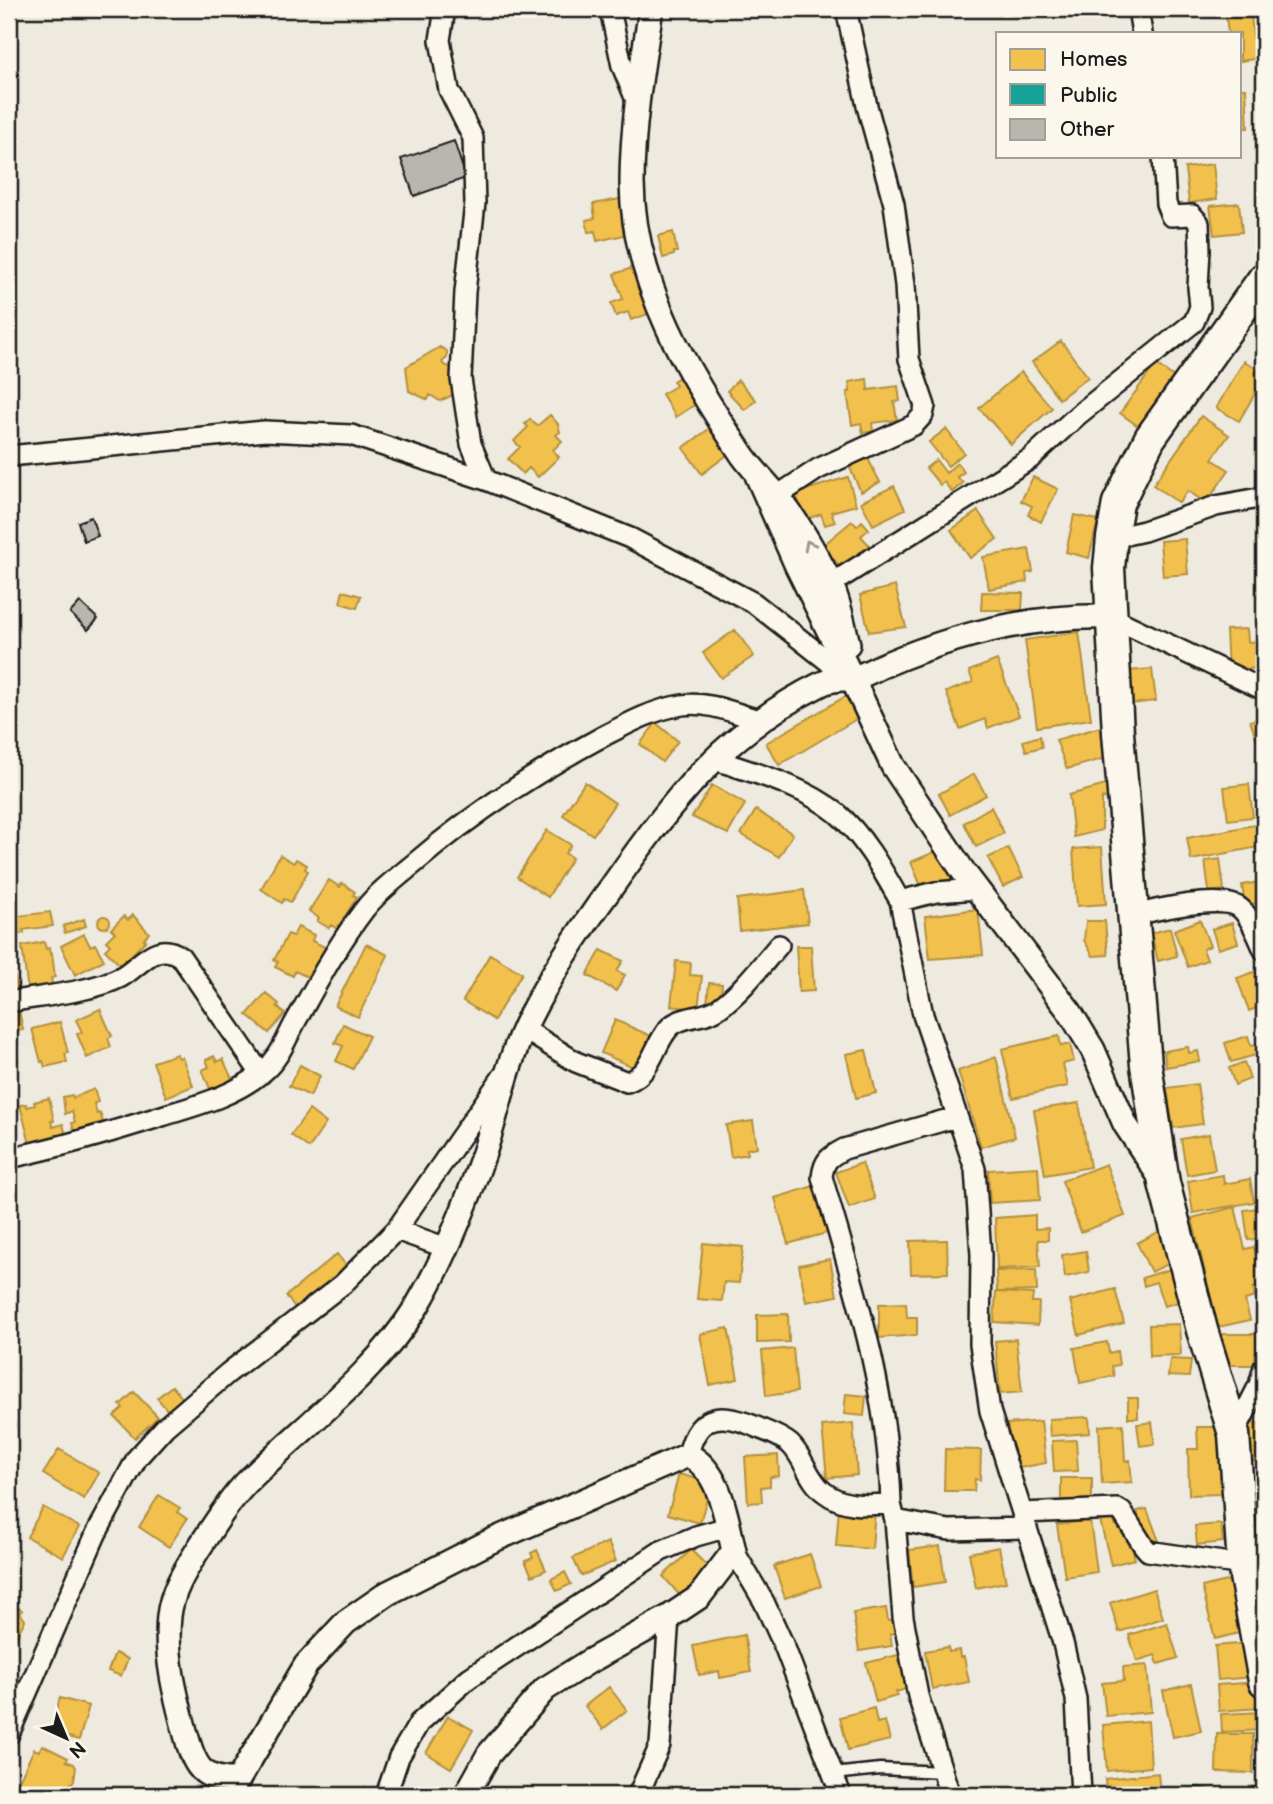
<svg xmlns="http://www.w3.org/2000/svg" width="1273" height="1804" font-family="'Balsamiq Sans',sans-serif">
	<rect width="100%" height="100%" fill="#eeeadf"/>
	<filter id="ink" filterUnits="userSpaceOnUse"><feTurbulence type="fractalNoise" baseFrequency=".0143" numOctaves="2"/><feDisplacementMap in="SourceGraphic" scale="14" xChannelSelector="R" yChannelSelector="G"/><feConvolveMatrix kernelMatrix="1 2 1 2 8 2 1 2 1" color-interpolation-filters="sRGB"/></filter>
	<g filter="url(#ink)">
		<path fill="#f2c14e" stroke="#b2903f" stroke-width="2" d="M1251 13 1255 59 1240 61V33H1228L1226 16Z
			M1240 88H1246L1248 128H1240Z
			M1213 164 1217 199 1189 203 1185 168Z
			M620 199 622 210 630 208 632 222 622 224 624 235 597 241 595 231 588 232 586 220 595 218 593 204Z
			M1239 203 1242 232 1214 235 1210 206Z
			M673 232 677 252H674V255L663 258 658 236Z
			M638 266 654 312 631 320 628 312 616 316 611 303 623 299 614 274Z
			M1061 341 1088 377 1059 399 1032 362Z
			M440 347 447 351V358L442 362 444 365 453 368 454 374 451 378 455 394 440 401 430 395 428 400 409 391 406 367Z
			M1244 361 1264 373V378L1239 421 1216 408Z
			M1156 364 1178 380 1142 429 1120 413Z
			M1021 372 1052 408 1011 444 979 408Z
			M682 375 699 402 676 417 662 394 676 386 673 381Z
			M867 379 868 390 898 386 900 401 894 402 897 420 872 423 873 431 863 433 861 423 852 425 847 392H850L849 382Z
			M738 380 756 400 745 410 727 391Z
			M550 415 558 424 560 432 556 435 562 441 553 450 559 457 538 477 529 468 523 474 508 459 520 447 514 441 528 427 525 424 530 419 537 426Z
			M1201 416 1229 435 1212 459 1229 470 1206 503 1188 491 1179 503 1153 485Z
			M713 426 722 440 719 443 727 455 702 474 683 448Z
			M946 429 964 453 948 466 929 442Z
			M867 457 880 482 861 492 849 466Z
			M936 460 946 473 957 463 964 472 957 477 963 483 952 492 944 482 940 485 926 468Z
			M848 477 856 505 831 512 835 522 825 525 821 514 804 520 796 493Z
			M1033 477 1058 489 1041 522 1028 515 1032 506 1021 501Z
			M894 486 905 509 873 525 861 502Z
			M978 511 997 539 970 558 951 530Z
			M1074 515 1098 520 1089 558 1066 552Z
			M852 521 857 526 862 521 869 529 861 536 871 547 843 570 822 546Z
			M1185 539 1188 574 1163 576 1160 541Z
			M1029 549 1033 572 1026 573 1027 582 989 589 983 557Z
			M895 586 906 627 869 632 860 595Z
			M343 591 361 596 357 608 340 603Z
			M982 592 1023 593 1022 610H981Z
			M1247 629 1248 642 1264 641V668L1228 670 1226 630Z
			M735 630 754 656 721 678 703 653Z
			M1079 632 1091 719 1037 727 1025 640Z
			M997 660 1019 716 988 728 985 719 960 729 946 692 973 682 969 671Z
			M1152 669 1156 701 1132 704 1128 671Z
			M848 695 860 717 779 765 766 743Z
			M1264 716V759L1250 721Z
			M656 723 678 741 662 762 640 744Z
			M1107 725 1109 757 1067 769 1056 740Z
			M1040 736 1042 747 1026 751 1023 741Z
			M974 774 986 795 950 815 939 794Z
			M585 782 615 803 593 835 563 815Z
			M1113 783 1114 800 1102 798V830L1074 837 1069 795Z
			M1249 784 1253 817 1228 820 1224 787Z
			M712 785 745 804 728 834 692 817Z
			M991 807 1004 833 976 847 964 823Z
			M756 810 793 834 779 857 741 834Z
			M1264 823V846L1191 860 1187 838Z
			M547 830 571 845 565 853 572 858 548 897 517 877Z
			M1102 847 1106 904 1077 906 1073 849Z
			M1008 848 1023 877 1003 887 988 858Z
			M939 850 951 879 923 891 911 862Z
			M280 855 294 863 296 859 307 865 305 869 308 871 291 902 284 899 282 903 261 889Z
			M1220 859 1224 890 1209 892 1205 861Z
			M329 880 340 887 342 883 355 892 353 895 357 897 337 929 331 925 329 928 317 921 319 918 309 911Z
			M1264 881V902L1245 905 1242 885Z
			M804 890 808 923 740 931 737 899Z
			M978 909 983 955 930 959 925 916Z
			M50 912 53 926 23 930 24 933 19 934 18 930 15 931 14 923H11L10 917Z
			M133 915 149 933 144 939 146 940 121 966 105 950 110 945 106 941 115 932 111 929 124 916 128 920Z
			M98 922a6 6 0 1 1 12 0a6 6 0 1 1-12 0Z
			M84 919 86 926 65 933 63 926Z
			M1200 920 1210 946 1203 949 1207 960 1188 967 1174 930Z
			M1086 921H1105L1108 955 1093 956 1084 940Z
			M1232 923 1238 943 1218 949 1212 929Z
			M298 927 314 935 312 941 331 950 317 978 309 974 308 977 295 971 293 976 275 967 278 962 274 960 288 934 293 936Z
			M1170 928 1177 956 1158 961 1151 933Z
			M84 934 90 946 95 944 104 960 75 975 61 946Z
			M44 942 46 949 49 948 50 954 52 953 55 977 51 978 53 987 28 991 22 946Z
			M366 944 388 955 358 1017 335 1006Z
			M796 946H811L814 991 799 992Z
			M601 950 623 961 617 971 625 975 616 991 587 975Z
			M490 954 522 973 494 1020 463 1001Z
			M10 956 18 991 9 993V957Z
			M676 961 691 963 690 975 702 976 698 1009 671 1006Z
			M1262 969 1264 976V1005L1249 1011 1237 978Z
			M709 983 722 984 720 1006 707 1005Z
			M266 993 279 1004 277 1006 285 1014 269 1033 247 1015Z
			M100 1009 112 1036 108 1038 111 1047 87 1058 77 1034 82 1032 76 1020Z
			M19 1010 23 1030 9 1033V1012Z
			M615 1020 651 1036 637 1069 601 1053Z
			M60 1022 68 1053 65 1054 67 1062 45 1067 43 1061 41 1062 32 1029Z
			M343 1024 369 1036 353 1069 336 1061 343 1046 335 1043Z
			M1059 1036 1061 1046 1070 1044 1074 1061 1063 1064 1068 1086 1013 1098 1002 1049Z
			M1248 1036 1251 1046 1256 1044 1259 1054 1231 1062 1225 1043Z
			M1188 1047 1189 1053 1198 1051 1200 1061 1166 1067 1164 1051Z
			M866 1050 876 1093 856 1098 846 1054Z
			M177 1054 178 1058 182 1057 193 1086 166 1097 153 1062Z
			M214 1056 217 1062 223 1059 233 1081 211 1091 202 1070 209 1067 206 1060Z
			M996 1057 1015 1137 981 1147 958 1071Z
			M1244 1062 1250 1079 1235 1085 1229 1068Z
			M300 1065 320 1076 310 1096 289 1086Z
			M1197 1084 1203 1124 1173 1128 1167 1088Z
			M94 1089 98 1102 94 1103 97 1114 100 1113 103 1122 74 1131 72 1123 75 1122 72 1111 65 1114 63 1097 72 1095 73 1098Z
			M49 1098 54 1121H51L53 1127 63 1124 66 1135 30 1144 20 1105 26 1104 27 1107 35 1105 34 1102Z
			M1079 1103 1090 1167 1045 1175 1034 1110Z
			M309 1110 326 1123 309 1148 291 1135Z
			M753 1121 757 1147 747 1149 748 1154 731 1157 726 1125Z
			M1209 1134 1215 1170 1187 1175 1181 1139Z
			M862 1163 875 1199 849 1208 836 1172Z
			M1106 1164 1125 1216 1081 1232 1062 1181Z
			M1038 1167 1040 1200 990 1203 988 1170Z
			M1223 1175 1224 1184 1250 1179 1254 1202 1193 1213 1188 1181Z
			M817 1185 830 1232 788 1244 775 1198Z
			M1235 1207 1245 1249 1254 1247 1264 1285 1253 1288 1255 1297 1245 1300 1250 1320 1218 1327 1192 1218Z
			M1264 1207V1252L1262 1238 1248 1240 1244 1210Z
			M1035 1215V1229L1048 1228V1240H1038L1040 1267 997 1269 995 1218Z
			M1160 1231 1175 1261 1151 1272 1137 1243Z
			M947 1240 948 1273 911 1274 910 1241Z
			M703 1243 743 1247 739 1283 724 1282 722 1301 697 1299Z
			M1086 1251 1089 1272 1065 1277 1062 1255Z
			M337 1254 349 1269 298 1311 286 1296Z
			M830 1259 837 1296 806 1302 799 1265Z
			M1177 1267 1186 1300 1164 1306 1156 1282 1144 1286 1142 1278Z
			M1036 1270 1037 1291 997 1292 996 1271Z
			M1115 1289 1124 1323 1079 1335 1070 1301Z
			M996 1292 1033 1294 1032 1302H1039L1038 1325 994 1322Z
			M906 1303 907 1317H917V1335L879 1338V1304Z
			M788 1314 789 1342 757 1343V1315Z
			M1179 1324 1181 1355 1150 1356 1149 1325Z
			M728 1328 738 1379 710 1385 700 1334Z
			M1220 1334H1257V1365H1220Z
			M1016 1339 1022 1392 1000 1394 995 1341Z
			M1107 1342 1109 1353 1117 1351 1119 1365 1112 1366 1114 1376 1080 1383 1074 1348Z
			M793 1348 797 1392 766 1396 762 1351Z
			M1170 1359 1191 1360 1189 1377 1168 1376Z
			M172 1386 184 1400 169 1412 157 1398Z
			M134 1392 158 1417 135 1438 114 1416 123 1408 120 1405Z
			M846 1394 866 1396 864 1416 844 1414Z
			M1128 1398H1138V1418H1128Z
			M1089 1417 1090 1433 1050 1436 1049 1419Z
			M1041 1421 1046 1463 1014 1469 1007 1424Z
			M1152 1422 1155 1444 1140 1446 1137 1424Z
			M1252 1422 1264 1426V1442L1256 1462 1239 1455Z
			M853 1423 857 1475 827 1478 822 1426Z
			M1123 1424 1125 1461 1130 1460 1132 1482 1102 1484 1099 1426Z
			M1197 1427H1220L1222 1494 1189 1495 1188 1449H1198Z
			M1076 1440 1078 1471 1054 1472 1052 1441Z
			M59 1449 99 1473 84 1499 43 1474Z
			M945 1449 981 1450 980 1480 975 1479 974 1491H944Z
			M778 1455 779 1476 770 1477V1486L761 1487 762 1502 748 1503 745 1457Z
			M679 1474 711 1483 700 1523 668 1514Z
			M1264 1474V1504L1250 1505 1247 1476Z
			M1061 1478H1092V1506H1061Z
			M159 1495 180 1508 177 1512 187 1519 169 1547 139 1527Z
			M43 1507 79 1527 63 1557 27 1537Z
			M839 1507 875 1509 872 1549 836 1546Z
			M1147 1509 1160 1544 1148 1548 1137 1511Z
			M1264 1511V1540L1253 1541 1251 1512Z
			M1113 1517 1115 1525 1126 1522 1135 1559 1111 1565 1100 1520Z
			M1090 1520 1097 1572 1065 1577 1057 1525Z
			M1221 1524 1223 1542 1197 1545 1195 1526Z
			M608 1542 616 1561 581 1576 573 1558Z
			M1264 1545V1566L1259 1567 1256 1546Z
			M940 1546 945 1582 913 1587 909 1550Z
			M999 1547 1006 1582 976 1588 969 1553Z
			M537 1550 546 1570 532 1576 525 1561 533 1558 531 1553Z
			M691 1550 707 1566 701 1571 706 1576 682 1598 663 1576Z
			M810 1554 821 1586 785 1598 774 1566Z
			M565 1572 571 1584 557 1591 551 1579Z
			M1230 1580 1243 1632 1215 1639 1202 1587Z
			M1154 1589 1163 1618 1119 1632 1110 1603Z
			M9 1603 22 1610 20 1613 25 1620 11 1647 9 1646Z
			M886 1608 888 1621 894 1620 895 1633 890 1634 892 1646 859 1651 853 1613Z
			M1167 1623 1178 1658 1158 1664 1155 1655 1137 1661 1129 1635Z
			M744 1635 751 1672 720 1678 719 1671 699 1675 693 1646Z
			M1250 1643 1253 1677 1218 1680 1215 1646Z
			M948 1647 949 1652 959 1650 960 1657H964L969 1682 932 1689 925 1651Z
			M115 1653 128 1659 121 1676 108 1671Z
			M898 1655 906 1689 896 1692 897 1696 876 1702 866 1663Z
			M1147 1665 1151 1712 1106 1716 1102 1683 1124 1681 1123 1667Z
			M1258 1682 1260 1708 1219 1711 1217 1685Z
			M1191 1684 1201 1731 1173 1737 1163 1691Z
			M609 1687 627 1710 603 1729 585 1706Z
			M60 1698 89 1706 79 1740 50 1732Z
			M874 1708 877 1723 885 1721 890 1740 848 1750 840 1717Z
			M1264 1712V1730L1222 1732 1221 1714Z
			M448 1716 473 1730 451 1768 426 1753Z
			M1148 1721 1151 1767 1107 1771 1103 1725Z
			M1217 1734H1253V1773L1216 1772Z
			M42 1745 68 1758 66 1761 74 1764 76 1768 74 1781 62 1790 56 1787 52 1795H39L17 1785 34 1749 39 1751Z
			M1158 1773 1160 1795H1106L1105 1779Z"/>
		<path fill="#17a398" stroke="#187a73" stroke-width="2" d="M1196 1787 1238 1795H1195Z"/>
		<path fill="#b9b6af" stroke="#1c1c1c" stroke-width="2" d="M454 141 466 178 414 196 401 159Z
			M91 517 98 536 84 541 78 522Z
			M80 602 98 619 88 630 70 613Z"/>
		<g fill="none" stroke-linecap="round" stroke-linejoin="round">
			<g stroke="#1c1c1c" stroke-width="15">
				<path id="service" d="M833 1774 880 1769 942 1772"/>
			</g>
			<g stroke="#1c1c1c" stroke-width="24">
				<path id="minor" d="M445 9 440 40 449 90 473 138 475 203 465 292 461 379 471 444 486 480
					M610 9 622 66 638 105
					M1138 9 1142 33
					M9 456 265 431 351 435 486 480 630 538 754 603 829 662 841 678
					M777 496 818 469 914 425 923 415 925 406 909 359 905 285 894 204 867 106 846 9
					M1112 538 1144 531 1216 506 1264 497
					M831 584 1030 459 1078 415 1194 322 1200 307 1198 287 1200 250 1199 223 1192 215 1171 216 1166 204 1163 156
					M1111 617 1264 690
					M713 759C754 773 802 785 837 813 864 836 883 871 900 901
					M977 889 936 892 900 901 923 1015 975 1169 981 1255 980 1344 990 1411 1063 1643 1076 1699 1081 1795
					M1133 916C1153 910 1223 894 1240 908 1251 917 1258 937 1264 950
					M9 1002C41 996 92 992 121 977 142 965 156 939 181 957L261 1074
					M524 1029 576 1062 627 1082C653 1072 653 1046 669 1028 681 1015 704 1019 719 1008 742 991 760 967 779 945
					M9 1158C61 1147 112 1132 162 1116 198 1105 234 1096 263 1072 281 1057 286 1038 297 1019 318 982 338 944 364 910 376 894 394 880 410 867 468 817 531 775 598 739 625 725 651 710 682 705 708 701 734 713 759 720
					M396 1230 447 1248
					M1234 1434 1259 1385 1264 1367
					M688 1455C698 1409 726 1413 761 1429 771 1433 782 1437 790 1444 804 1457 808 1480 824 1492 844 1508 868 1505 891 1504L895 1520 949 1530 1025 1528
					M891 1504C888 1388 854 1287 822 1177 824 1160 829 1157 844 1149L956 1117
					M1022 1513 1117 1509 1122 1512 1143 1545 1148 1551 1243 1565
					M895 1520 903 1617 918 1696 950 1795
					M734 1551 764 1602 785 1648 841 1795
					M9 1734 96 1534 137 1458 165 1427 228 1373 343 1284 396 1230 503 1076
					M386 1795 399 1757 419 1723 469 1678 661 1551 696 1536 728 1527
					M638 1795 660 1745 669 1617"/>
			</g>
			<g stroke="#1c1c1c" stroke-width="28">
				<path id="tertiary" d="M651 9C642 66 632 125 632 183 633 283 689 376 743 456 757 475 774 490 787 509 803 531 818 558 830 582 839 601 843 624 848 644
					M757 475 797 566 852 678 893 766 963 871 1070 1012 1093 1050 1125 1124 1162 1180
					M466 1795 489 1754 545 1689 588 1662 669 1617 699 1597 734 1551C726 1518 721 1471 688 1455L489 1542 388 1593 346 1622 306 1665 238 1780C200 1781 194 1765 185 1731 175 1694 165 1655 169 1616 172 1590 186 1569 199 1548 214 1525 230 1499 249 1480 306 1424 374 1375 417 1306 445 1259 466 1205 484 1153 498 1111 506 1067 525 1026 549 976 580 930 613 885 674 799 724 732 821 684 832 678 842 680 853 678 863 676 874 669 884 665 955 635 1034 615 1111 617"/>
			</g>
			<g stroke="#1c1c1c" stroke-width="35">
				<path id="primary" d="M1264 278 1150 438 1118 503 1112 538 1109 568 1118 733 1146 1065 1164 1183 1202 1330 1234 1434 1243 1565 1264 1681"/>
			</g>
			<use href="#service" stroke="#fbf7ec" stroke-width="10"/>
			<use href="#minor" stroke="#fbf7ec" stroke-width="19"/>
			<use href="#tertiary" stroke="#fbf7ec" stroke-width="23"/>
			<use href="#primary" stroke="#fbf7ec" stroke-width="30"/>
		</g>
		<defs><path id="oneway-chevron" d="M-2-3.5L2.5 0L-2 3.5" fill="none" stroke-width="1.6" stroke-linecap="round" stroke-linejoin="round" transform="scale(1.75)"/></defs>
		<use stroke="#97948e" href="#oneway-chevron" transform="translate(809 545) rotate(-118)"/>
	</g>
	<rect width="1273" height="1804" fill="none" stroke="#fbf7ec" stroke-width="35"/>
	<rect x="18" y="18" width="1238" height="1769" fill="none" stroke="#1c1c1c" stroke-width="2.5" filter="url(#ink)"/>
	<rect x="996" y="32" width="245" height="126" fill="#fbf7ec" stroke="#a29f99" stroke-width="2"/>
	<rect x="1010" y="49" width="35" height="21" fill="#f2c14e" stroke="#a29f99" stroke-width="2"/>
	<text x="1060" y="66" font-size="21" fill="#1c1c1c">Homes</text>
	<rect x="1010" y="84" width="35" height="21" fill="#17a398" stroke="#a29f99" stroke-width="2"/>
	<text x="1060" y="102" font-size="21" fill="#1c1c1c">Public</text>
	<rect x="1010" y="119" width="35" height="21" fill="#b9b6af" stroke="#a29f99" stroke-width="2"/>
	<text x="1060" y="136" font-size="21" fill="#1c1c1c">Other</text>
	<g transform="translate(66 1738) rotate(136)" stroke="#fbf7ec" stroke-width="5" paint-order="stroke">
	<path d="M0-5L12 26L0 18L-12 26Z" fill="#1c1c1c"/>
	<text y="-10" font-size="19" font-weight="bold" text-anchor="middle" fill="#1c1c1c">N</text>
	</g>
</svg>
